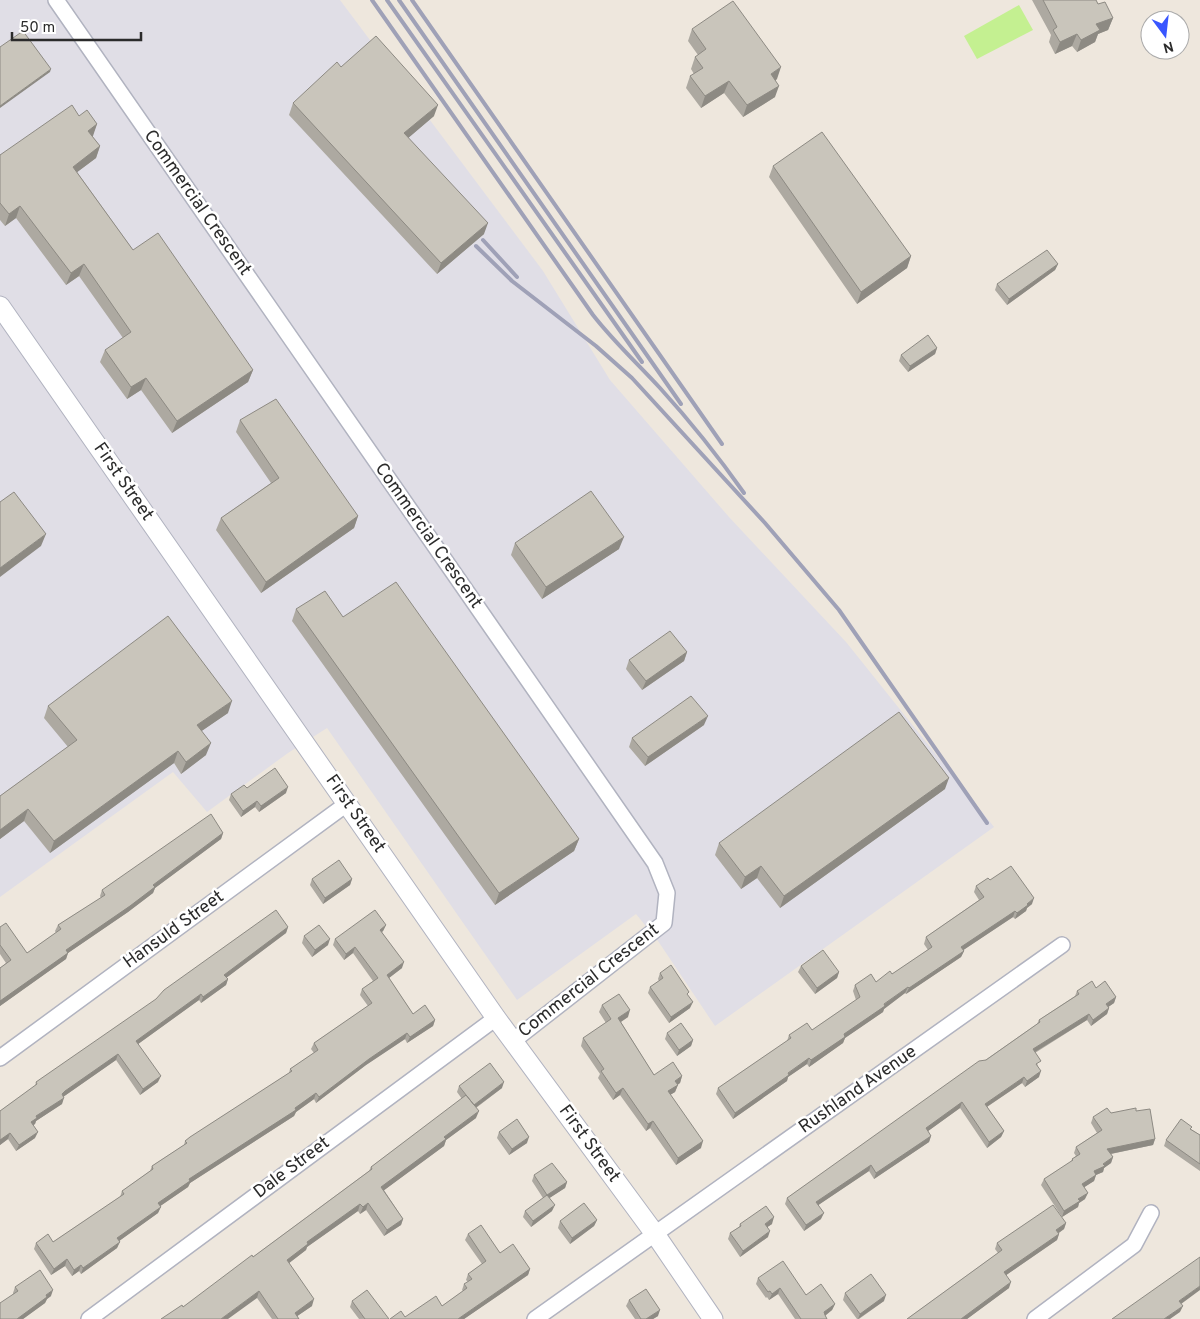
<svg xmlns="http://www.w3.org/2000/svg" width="1200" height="1319" font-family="Overpass,sans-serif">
	<rect width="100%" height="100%" fill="#eee7dd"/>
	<path fill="#e0dee6" d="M0 0H340L543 271 610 380 729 517 846 642 994 827 715 1026 658 941 636 914 517 1000 327 728 288 753 207 812 173 772 0 897Z"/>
	<path fill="#c4f091" d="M1019 5 1033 30 977 59 964 36Z"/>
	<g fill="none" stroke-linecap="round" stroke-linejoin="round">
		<g stroke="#b1b3c0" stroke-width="18">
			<path id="minor" d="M56 0 655 863 667 893 664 923 513 1041
				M0 1058 348 803
				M89 1319 496 1018
				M535 1319 1062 945
				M1035 1319 1134 1245 1151 1213"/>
		</g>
		<g stroke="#b1b3c0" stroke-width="21">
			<path id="tertiary" d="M0 306 496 1018 655 1234 713 1319"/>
		</g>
		<use href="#minor" stroke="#fff" stroke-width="15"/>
		<use href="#tertiary" stroke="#fff" stroke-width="19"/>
		<path stroke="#9fa1b7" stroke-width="4" d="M372 0 593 315C614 342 638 364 660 388 690 421 718 456 744 493
			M387 0 642 362
			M399 0 681 404
			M412 0 722 444
			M483 240 517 277
			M476 246 512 281 596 346 632 378 765 523 839 610 987 823"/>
	</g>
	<path fill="#ada9a1" d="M1032 0H1096L1098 4 1113 18 1108 30 1098 34 1095 42 1077 52 1072 46 1055 54 1049 42 1051 35Z
		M692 29 777 79 776 80 775 97 743 117 724 93 701 108 686 88 690 76 694 74 691 69 695 57 698 55 688 41Z
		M341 67 434 116 408 138 484 234 437 274 289 115 293 103Z
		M79 116 97 124 92 136 100 146 96 158 77 172 133 250 253 370 248 382 172 433 141 390 127 399 100 362 105 350 123 338 79 276 66 285 16 218 5 226 0 220V155Z
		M773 166 911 256 907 268 857 304 769 177Z
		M1058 264 1055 270 1007 305 995 290 997 284Z
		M937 348 935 354 908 372 899 361 901 355Z
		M240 420 358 516 354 528 261 593 216 530 221 518 271 483 236 432Z
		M515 543 619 549 542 599 511 555Z
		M296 609 343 617 579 839 574 851 495 905 292 621Z
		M687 652 684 661 642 690 626 669 629 660Z
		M48 706 228 713 201 731 206 755 181 774 174 763 50 853 24 821 0 839V796L68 747 44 718Z
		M704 725 645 766 629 747 632 738Z
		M945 789 780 908 757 878 741 889 715 855 719 843Z
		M286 793 259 812 255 807 241 817 229 800 231 794Z
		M223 833 221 839 155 888 153 893 128 912 68 953 66 959 0 1006V968L6 963 0 954V927L27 953 56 933 55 931 58 925 101 898 100 896 102 890Z
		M312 879H352L350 885 323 904 310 885Z
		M990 880 1032 904 1027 908 1026 911 1015 919 1013 917 963 950 964 951 961 957 906 994 905 993 884 1009 883 1012 845 1038 843 1043 809 1067 807 1064 788 1077 787 1081 733 1119 716 1094 718 1088 787 1041 789 1035 812 1030 856 1000 853 991 855 985 876 982 892 974 928 950 924 944 926 937 979 900 974 892 976 886Z
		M386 925 383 931 382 932 402 968 389 978 413 1014 435 1020 433 1026 407 1043 405 1039 366 1065 316 1103 314 1099 296 1112 294 1116 190 1183 188 1187 160 1206 158 1213 119 1241 117 1248 81 1274 79 1271 72 1276 65 1266 51 1275 34 1249 36 1243 53 1242 120 1197 122 1191 150 1171 152 1166 184 1145 185 1141 289 1073 290 1069 314 1053 311 1049 314 1043 368 1006 360 995 362 989 373 981 353 953 344 960 333 945 335 939Z
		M288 927 286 933 226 978 228 979 226 985 201 1003 199 1000 138 1044 158 1082 140 1095 116 1060 63 1097 62 1104 36 1121 35 1124 33 1125 35 1138 16 1151 8 1139 0 1145V1111L35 1086 36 1082Z
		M304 936 328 945 312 957 302 943Z
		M801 966 839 972 837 978 815 994 798 972Z
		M660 973 688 996 690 1008 669 1023 648 993 650 987 659 981 658 979Z
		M1096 988 1116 997 1114 1003 1108 1007 1109 1008 1107 1014 1091 1026 1087 1020 1035 1053 1038 1067 1039 1077 1025 1087 1022 1083 987 1107 1004 1131 1001 1137 987 1148 960 1108 928 1131 931 1136 929 1142 874 1179 869 1171 818 1205 821 1219 804 1231 785 1204 787 1198 1037 1024 1039 1020 1075 996 1077 991Z
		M602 1005 628 1017 621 1022 654 1075 682 1076 680 1083 678 1084 675 1092 670 1095 701 1148 676 1165 650 1128 646 1131 620 1095 613 1100 598 1078 600 1074 581 1046 583 1038 606 1023 599 1012Z
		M667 1033 693 1040 691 1046 677 1056 665 1039Z
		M459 1086 502 1088 476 1108V1118L446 1140 444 1146 384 1190 403 1219 401 1225 384 1236 366 1210 360 1214 358 1211 307 1247 306 1250 289 1263 312 1306 297 1316 299 1319H272L257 1298 183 1307 253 1257 369 1171 371 1167 462 1099 457 1092Z
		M1136 1111 1155 1139 1153 1145 1111 1154 1113 1157 1111 1163 1104 1168 1103 1172 1096 1175 1094 1181 1084 1187 1085 1199 1079 1203 1078 1207 1062 1217 1041 1185 1044 1179 1071 1162 1072 1159 1076 1156 1074 1153 1076 1147 1097 1133 1091 1123 1093 1117 1111 1113Z
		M1191 1129 1200 1135V1171L1164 1146 1166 1140Z
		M499 1132 527 1143 509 1155 497 1138Z
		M534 1175 567 1182 565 1188 549 1198 552 1211 531 1227 523 1217 525 1211 543 1198 532 1181Z
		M597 1220 594 1226 570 1244 558 1228 560 1221Z
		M1066 1223 1064 1229 1059 1233V1234L1057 1240 1006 1275 1009 1288 967 1319H907L998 1253 995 1249 997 1243Z
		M740 1224H772L767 1227 768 1237 740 1257 728 1239 730 1233 739 1227Z
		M468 1234 530 1269 528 1275 464 1319 405 1317 442 1306 463 1291 462 1290 464 1284 468 1282 466 1280 468 1274 482 1264 465 1240Z
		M758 1278 835 1304 832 1310 825 1316 827 1319H795L778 1294 769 1300 767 1297 766 1298 756 1284Z
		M15 1287 51 1296 47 1299 45 1303 23 1319H0L13 1294V1293Z
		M845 1293 884 1301 859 1319H857L843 1300Z
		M629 1300 658 1316 653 1319H635L626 1306Z
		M352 1301 389 1319H359L350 1307Z"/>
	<path fill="#8d8a83" d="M1113 18 1108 30 1098 34 1095 42 1077 52 1081 40 1096 24Z
		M1077 34 1072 46 1055 54 1060 42Z
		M781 67 777 79 767 86 771 74Z
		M51 69 50 72 0 108V106Z
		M729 81 724 93 701 108 705 96Z
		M779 86 775 97 743 117 747 105Z
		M438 105 434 116 400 145 404 133Z
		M97 124 93 136 83 143 88 131Z
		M100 146 96 158 68 179 73 167Z
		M20 206 16 218 5 226 9 214Z
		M488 223 484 234 437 274 441 263Z
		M911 256 907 268 857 304 861 292Z
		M84 264 79 276 66 285 71 273Z
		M1058 264 1055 270 1007 305 1009 299Z
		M937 348 935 354 908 372 910 366Z
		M253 370 248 382 172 433 177 421Z
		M146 378 141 390 127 399 131 387Z
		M358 516 354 528 261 593 266 582Z
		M46 534 41 546 0 577V568Z
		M624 537 619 549 542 599 546 587Z
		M687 652 684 661 642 690 646 681Z
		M232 701 228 713 193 737 197 725Z
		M708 716 704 725 645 766 648 757Z
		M211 743 206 755 181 774 186 762Z
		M178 751 174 763 50 853 54 841Z
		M949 778 945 789 780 908 784 896Z
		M288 787 286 793 259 812 261 806Z
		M257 801 255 807 241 817 243 811Z
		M28 809 24 821 0 839V830Z
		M223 833 221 839 155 888 153 893 128 912 68 953 66 959 0 1006V1001L66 950Z
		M579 839 574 851 495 905 499 893Z
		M761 866 757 878 741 889 745 877Z
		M352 879 350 885 323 904 325 898Z
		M1034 898 1032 904 1027 908 1026 911 1015 919 1017 913Z
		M1015 911 1013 917 959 953 961 947Z
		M386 925 383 931 377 936 380 930Z
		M288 927 286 933 222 981 224 975Z
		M330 939 328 945 312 957 315 950Z
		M355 947 353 953 344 960 346 954Z
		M964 951 961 957 906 994 909 988Z
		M404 962 402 968 385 981 387 975Z
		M839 972 837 978 815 994 817 988Z
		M228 979 226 985 201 1003 203 997Z
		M908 987 905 993 884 1009 883 1012 845 1038 843 1043 809 1067 811 1060 844 1034Z
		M201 994 199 1000 134 1047 136 1041Z
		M1116 997 1114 1003 1104 1010 1106 1004Z
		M693 1002 690 1008 669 1023 671 1017Z
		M1109 1008 1107 1014 1091 1026 1093 1020Z
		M630 1010 628 1017 616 1025 618 1018Z
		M1089 1014 1087 1020 1030 1055 1033 1049Z
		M435 1020 433 1026 407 1043 410 1037Z
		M407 1033 405 1039 366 1065 316 1103 319 1097 369 1059Z
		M693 1040 691 1046 677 1056 679 1050Z
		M118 1054 116 1060 63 1097 62 1094 65 1091Z
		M809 1058 807 1064 788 1077 787 1081 733 1119 735 1113Z
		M1041 1071 1039 1077 1025 1087 1027 1081Z
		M161 1076 158 1082 140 1095 143 1089Z
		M682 1076 680 1083 673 1088 675 1081Z
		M1024 1077 1022 1083 982 1110 985 1104Z
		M504 1082 502 1088 471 1111 474 1105Z
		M678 1085 675 1092 665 1098 668 1091Z
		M623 1088 620 1095 613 1100 616 1093Z
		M316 1093 314 1099 296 1112 294 1116 190 1183 188 1187 156 1209 158 1203 189 1179Z
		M64 1098 62 1104 36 1121 35 1124 29 1128 31 1122 36 1116Z
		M962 1102 960 1108 924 1134 926 1128Z
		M479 1111 476 1118 446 1140 444 1146 379 1194 381 1187 444 1137Z
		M653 1121 650 1128 646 1131 648 1124Z
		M1004 1131 1001 1137 987 1148 989 1142Z
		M38 1132 35 1138 16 1151 19 1145Z
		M10 1133 8 1139 0 1145V1140Z
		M931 1136 929 1142 874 1179 876 1173Z
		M529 1137 527 1143 509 1155 512 1149Z
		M1155 1139 1153 1145 1105 1155 1107 1149Z
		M703 1141 701 1148 676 1165 678 1158Z
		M1113 1157 1111 1163 1104 1168 1103 1172 1091 1177 1094 1171Z
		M871 1165 869 1171 814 1208 816 1202Z
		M1096 1175 1094 1181 1080 1190 1082 1184Z
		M567 1182 565 1188 545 1201 547 1195Z
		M1088 1193 1085 1199 1079 1203 1078 1207 1062 1217 1064 1211 1078 1199Z
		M368 1203 366 1210 360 1214 363 1207Z
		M360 1204 358 1211 307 1247 306 1250 284 1267 287 1260 307 1242Z
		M555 1205 552 1211 531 1227 533 1221Z
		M161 1207 158 1213 115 1244 117 1238Z
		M824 1213 821 1219 804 1231 806 1225Z
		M774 1217 772 1224 763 1230 765 1224Z
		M403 1219 401 1225 384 1236 387 1230Z
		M597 1220 594 1226 570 1244 572 1238Z
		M1066 1223 1064 1229 1054 1236 1056 1230Z
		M770 1231 768 1237 740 1257 743 1251Z
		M1059 1234 1057 1240 1002 1278 1004 1272Z
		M120 1242 117 1248 81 1274 83 1268Z
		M67 1259 65 1266 51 1275 54 1269Z
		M81 1265 79 1271 72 1276 74 1270Z
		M530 1269 528 1275 464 1319H458Z
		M1011 1282 1009 1288 967 1319H961Z
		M1200 1286V1290L1177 1307 1179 1301Z
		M780 1288 778 1294 769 1300 772 1294Z
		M53 1290 51 1296 47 1299 45 1303 23 1319H17L46 1295Z
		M259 1291 257 1298 228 1319H221Z
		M886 1295 884 1301 858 1319 860 1314Z
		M314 1299 312 1306 293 1319 295 1313Z
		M835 1304 832 1310 822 1318 824 1312Z
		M1183 1306 1180 1312 1170 1319H1164Z
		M660 1310 658 1316 653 1319H646Z"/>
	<path fill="#c9c5bb" stroke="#8d8a83" d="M1043 0H1096L1098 4 1105 2 1113 18 1096 24 1100 30 1081 40 1077 34 1060 42 1053 30 1057 27Z
		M733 1 781 67 771 74 779 86 747 105 729 81 705 96 690 76 703 68 695 57 706 49 692 29Z
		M23 31 51 69 0 106V47Z
		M376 36 438 105 404 133 488 223 441 263 293 103 337 62 341 67Z
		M72 105 79 116 87 110 97 124 88 131 100 146 73 167 133 250 158 233 253 370 177 421 146 378 131 387 105 350 131 332 84 264 71 273 20 206 9 214 0 203V155Z
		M822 132 911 256 861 292 773 166Z
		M1047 250 1058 264 1009 299 997 284Z
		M928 335 937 348 910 366 901 355Z
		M276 399 358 516 266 582 221 518 279 478 240 420Z
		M591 491 624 537 546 587 515 543Z
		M14 492 46 534 0 568V502Z
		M396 582 579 839 499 893 296 609 325 591 343 617Z
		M168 616 232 701 197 725 211 743 186 762 178 751 54 841 28 809 0 830V796L77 740 48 706Z
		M670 631 687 652 646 681 629 660Z
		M691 696 708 716 648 757 632 738Z
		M899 712 949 778 784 896 761 866 745 877 719 843Z
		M275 768 288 787 261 806 257 801 243 811 231 794 244 785 247 788Z
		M211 814 223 833 153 885 155 887 130 906 66 950 68 953 0 1001V968L11 960 0 945V927L6 923 27 953 61 929 58 925 105 895 102 890Z
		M339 860 352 879 325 898 312 879Z
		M1011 866 1034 898 1027 904 1028 905 1017 913 1015 911 961 947 964 951 909 988 908 987 884 1004 885 1006 844 1034 845 1037 811 1060 809 1058 788 1073 789 1075 735 1113 718 1088 791 1038 789 1035 807 1023 812 1030 860 997 855 985 871 974 876 982 890 971 892 974 932 947 926 937 984 897 976 886 988 878 990 880Z
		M276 910 288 927 224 975 228 979 203 997 201 994 136 1041 161 1076 143 1089 118 1054 65 1091 62 1094 64 1098 36 1116 37 1118 31 1122 38 1132 19 1145 10 1133 0 1140V1111L37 1084 36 1082 156 999 164 990Z
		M375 910 386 925 380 930 404 962 387 975 413 1014 425 1005 435 1020 410 1037 407 1033 369 1059 319 1097 316 1093 295 1108 296 1110 189 1179 190 1181 158 1203 161 1207 117 1238 120 1242 83 1268 81 1265 74 1270 67 1259 54 1269 36 1243 48 1234 53 1242 124 1194 122 1191 153 1169 152 1166 187 1143 185 1141 190 1137 292 1071 290 1069 318 1050 314 1043 372 1003 362 989 378 978 355 947 346 954 335 939Z
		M319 925 330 939 315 950 304 936Z
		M823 950 839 972 817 988 801 966Z
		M671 965 689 992 687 994 693 1002 671 1017 650 987 663 978 660 973Z
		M1092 981 1096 988 1105 981 1116 997 1106 1004 1109 1008 1093 1020 1089 1014 1033 1049 1041 1061 1036 1064 1041 1071 1027 1081 1024 1077 985 1104 1004 1131 989 1142 962 1102 926 1128 931 1136 876 1173 871 1165 816 1202 824 1213 806 1225 787 1198 979 1061 986 1060 1040 1022 1039 1020 1079 994 1077 991Z
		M619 994 630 1010 618 1018 654 1075 673 1062 682 1076 675 1081 678 1085 668 1091 703 1141 678 1158 653 1121 648 1124 623 1088 616 1093 601 1071 604 1069 583 1038 611 1019 602 1005Z
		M681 1023 693 1040 679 1050 667 1033Z
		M490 1063 504 1082 474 1105 459 1086Z
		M466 1095 479 1111 444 1137 446 1139 381 1187 403 1219 387 1230 368 1203 363 1207 360 1204 307 1242 308 1244 287 1260 314 1299 295 1313 299 1319H278L259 1291 221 1319H161L182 1305 183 1307 252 1255 253 1257 372 1169 371 1167Z
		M1107 1108 1111 1113 1136 1108V1111L1150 1109 1155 1139 1107 1149 1113 1157 1103 1164 1105 1166 1094 1171 1096 1175 1082 1184 1088 1193 1078 1199 1080 1201 1064 1211 1044 1179 1073 1160 1072 1159 1080 1154 1076 1147 1102 1130 1093 1117Z
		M517 1119 529 1137 512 1149 499 1132Z
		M1181 1119 1192 1127 1190 1129 1200 1135V1164L1166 1140Z
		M552 1163 567 1182 547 1195 534 1175Z
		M547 1195 555 1205 533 1221 525 1211Z
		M584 1203 597 1220 572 1238 560 1221Z
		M1053 1205 1066 1223 1056 1230 1059 1234 1004 1272 1011 1282 961 1319H907L1002 1250 997 1243Z
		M766 1206 774 1217 765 1224 770 1231 743 1251 730 1233 741 1226 740 1224Z
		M481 1225 500 1253 513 1244 530 1269 458 1319H390L401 1311 405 1317 436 1296 442 1306 467 1288 464 1284 472 1279 468 1274 486 1261 468 1234Z
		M1200 1257V1286L1179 1301 1183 1306 1164 1319H1112Z
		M783 1261 806 1295 821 1284 835 1304 824 1312 825 1315 827 1319H801L780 1288 772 1294 770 1291 768 1292 758 1278Z
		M40 1270 53 1290 46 1295 47 1297 17 1319H0V1303L18 1291 15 1287Z
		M871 1274 886 1295 860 1314 845 1293Z
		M646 1289 660 1310 646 1319H641L629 1300Z
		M367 1290 389 1319H365L352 1301Z"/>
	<g text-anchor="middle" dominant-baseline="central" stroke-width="5" stroke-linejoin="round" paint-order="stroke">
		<g font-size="18" fill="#2b2b2b" stroke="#fff">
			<text transform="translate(197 203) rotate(55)">Commercial Crescent</text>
			<text transform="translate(123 482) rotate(55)">First Street</text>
			<text transform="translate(428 536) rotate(55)">Commercial Crescent</text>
			<text transform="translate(355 814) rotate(55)">First Street</text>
			<text transform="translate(174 930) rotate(-36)">Hansuld Street</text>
			<text transform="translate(589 981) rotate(-38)">Commercial Crescent</text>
			<text transform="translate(858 1090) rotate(-35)">Rushland Avenue</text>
			<text transform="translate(589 1144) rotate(54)">First Street</text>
			<text transform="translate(292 1168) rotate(-37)">Dale Street</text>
		</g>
	</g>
	<g transform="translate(1165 35) rotate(165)"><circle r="24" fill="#ffffff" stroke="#aaaaaa"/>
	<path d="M0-4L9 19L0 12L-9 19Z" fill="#3956ff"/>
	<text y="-8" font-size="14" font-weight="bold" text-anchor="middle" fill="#2b2b2b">N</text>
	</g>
	<path d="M12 32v8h129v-8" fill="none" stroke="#2b2b2b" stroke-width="2.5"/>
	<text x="20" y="32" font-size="15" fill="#2b2b2b" stroke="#ffffff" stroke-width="4" paint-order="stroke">50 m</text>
</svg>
